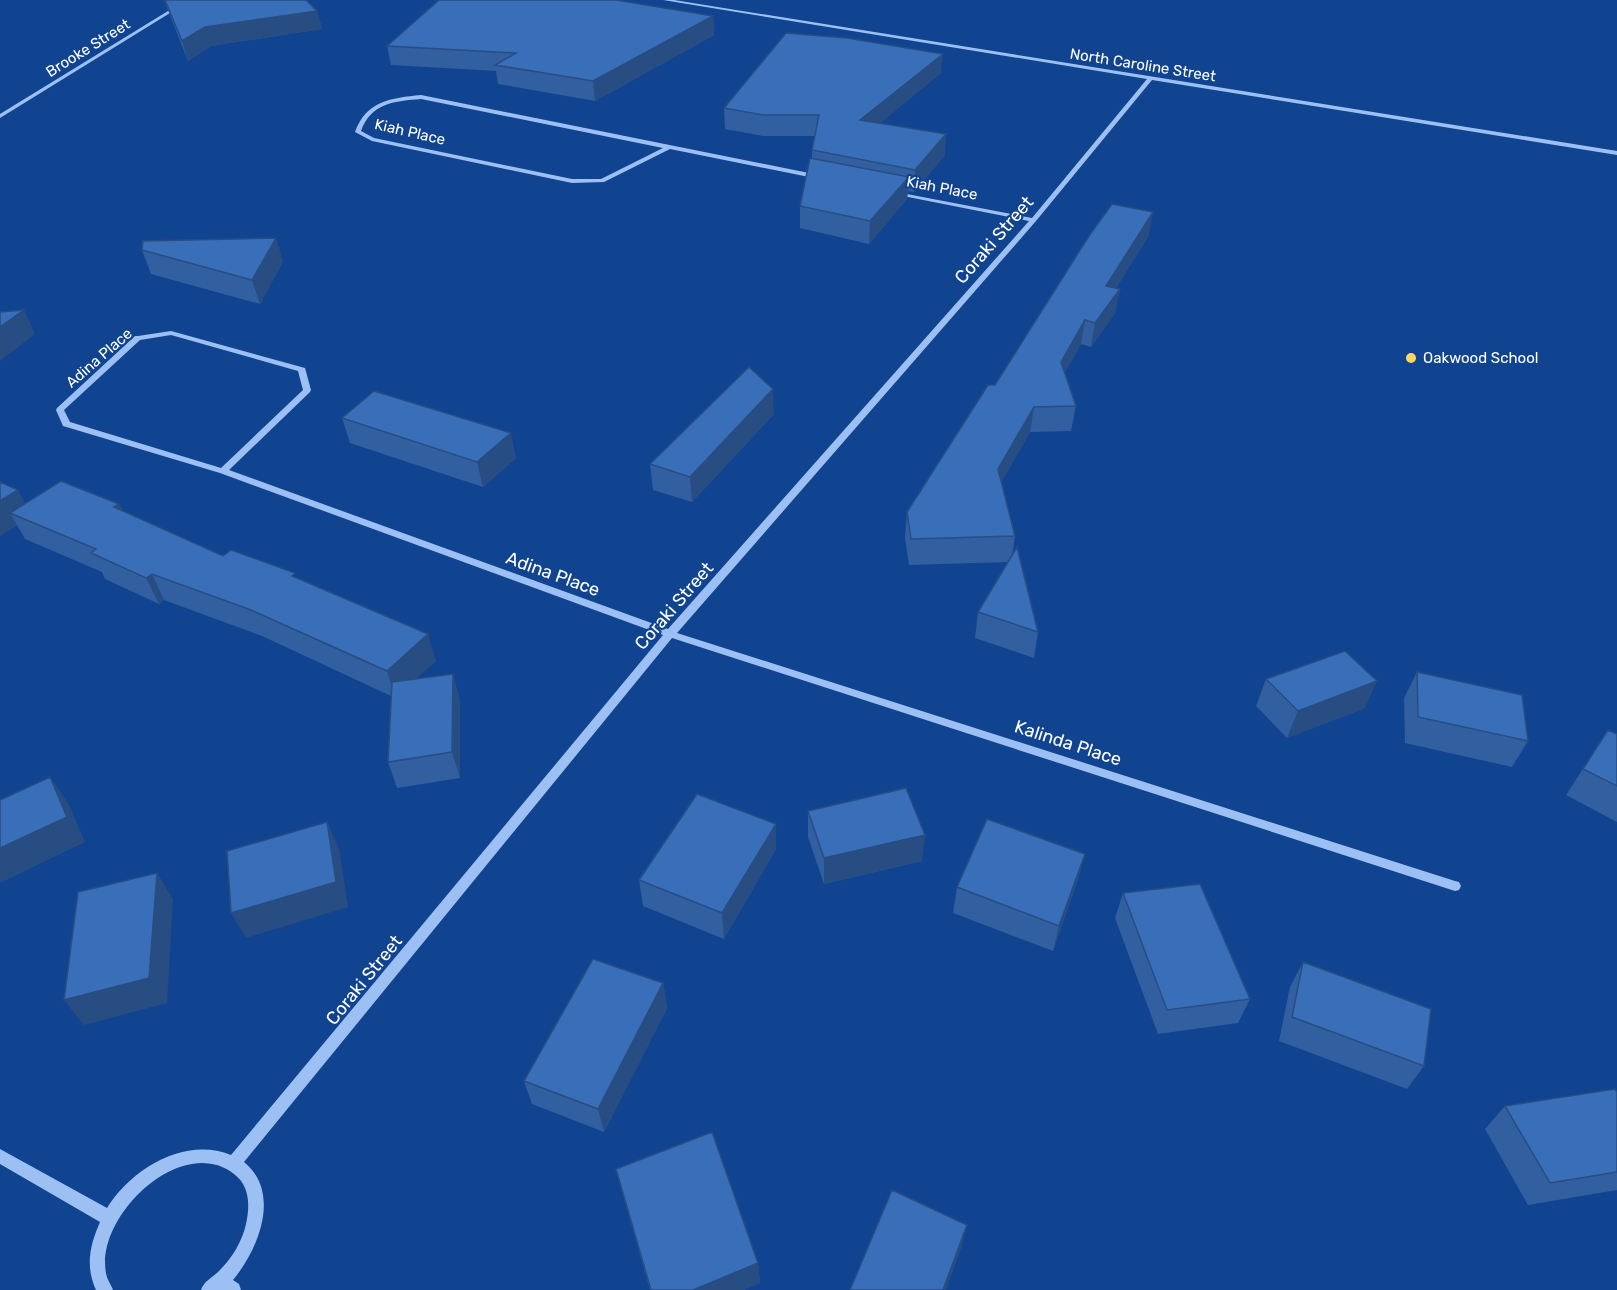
<svg xmlns="http://www.w3.org/2000/svg" width="1617" height="1290" font-family="Rubik,sans-serif">
	<rect width="100%" height="100%" fill="#114490"/>
	<g fill="none" stroke-linecap="round" stroke-linejoin="round">
		<path fill="#9cc0f3" fill-rule="evenodd" d="M186 0H191L0 118V114Z
			M663 0H674L1617 151V155L1152 80 1036 221 677 633 1455 881 1459 882 1461 886 1459 890 1455 891 672 638 244 1162C282 1193 258 1250 233 1280L239 1284 241 1290H201C204 1281 213 1277 219 1271 232 1258 242 1242 246 1224 250 1206 250 1186 234 1174 182 1133 95 1216 106 1273 107 1280 111 1284 113 1290H96C85 1266 90 1245 100 1222L0 1164V1149L107 1208C131 1169 185 1136 231 1155L663 635 220 473 63 426 56 410 57 408 135 336H138L171 331 305 368 311 390 310 392 229 470 668 629 1029 221 893 194 890 192 891 191 1032 218 1147 79ZM171 335 298 371 303 390 221 468 70 422 64 410 140 340Z
			M421 95 819 175 822 177 819 179 670 149 604 182 572 183 372 141 355 132C366 101 391 98 421 95ZM421 99 663 148 601 179H572L374 138 361 131C371 103 395 101 421 99Z"/>
	</g>
	<path fill="#315f9f" d="M164 0H306L317 11 322 29 211 46 188 61Z
		M713 16 714 35 595 101 498 84 496 71 391 65 387 46Z
		M941 73 880 123 945 155 914 192 908 191 907 199 869 244 800 228V206L812 158V150L815 136H763L725 129 724 108Z
		M1149 235 1116 288 1120 289 1115 313 1091 347 1081 344 1064 373 1076 406 1071 431 1030 432 1001 482 1015 536 1012 556 1038 632 1034 658 975 638 978 612 1008 562 909 565 905 538 907 512 995 385Z
		M142 250 283 261 260 304 151 274Z
		M774 414 692 502 653 490 650 464Z
		M342 418 516 458 483 487 350 443Z
		M0 482 25 504H119L123 511 223 556 297 578 436 661 416 678 460 700V778L397 788 388 762 391 696 262 636 164 600 159 604 105 579 102 572 25 539 17 525 0 536Z
		M1417 672 1528 741 1512 767 1405 743 1404 698Z
		M1266 679 1365 708 1287 738 1256 706Z
		M1608 730 1617 734V822L1566 795Z
		M808 811 922 861 824 884 808 837Z
		M776 849 724 939 643 906 639 880Z
		M1085 854 1078 879 1053 951 953 913 957 887Z
		M1123 893 1250 999 1238 1023 1158 1034 1115 918Z
		M1303 962 1424 1066 1407 1089 1279 1041 1290 987Z
		M663 983 667 1008 604 1132 532 1104 524 1081Z
		M1617 1092V1190L1528 1205 1485 1129 1505 1106Z
		M616 1169 758 1263 760 1283 743 1290H650Z"/>
	<path fill="#284d82" d="M317 11 322 29 211 46 188 61 182 41 205 27Z
		M713 16 714 35 595 101 593 81Z
		M943 54 941 73 859 141 860 120Z
		M946 134 945 155 914 192 915 170Z
		M909 177 907 199 869 244 870 221Z
		M1153 212 1149 235 1102 310 1106 286Z
		M276 238 283 261 260 304 252 280Z
		M1120 289 1115 313 1091 347 1095 323Z
		M24 310 35 334 0 361V327Z
		M1085 320 1081 344 1057 387 1061 362Z
		M773 389 774 414 692 502 690 477Z
		M1034 407 1030 432 995 494 998 469Z
		M511 433 516 458 483 487 477 462Z
		M18 490 32 516 10 513 17 525 0 536V501Z
		M119 504 132 530 114 507Z
		M152 574 164 600 159 604 146 578Z
		M428 634 436 661 395 698 387 671Z
		M453 674 460 700V778L452 752Z
		M1377 681 1365 708 1287 738 1298 711Z
		M50 777 68 803 85 842 0 883V848Z
		M327 822 339 848 348 907 246 938 231 913Z
		M776 824V849L724 939 722 913Z
		M925 835 922 861 824 884V858Z
		M1085 854 1078 879 1053 951 1059 926Z
		M157 873 173 899 167 1003 84 1025 64 1000Z
		M663 983 667 1008 604 1132 598 1109Z
		M967 1225 962 1246 946 1290H943Z
		M758 1263 760 1283 743 1290H693Z"/>
	<path fill="#396eb9" stroke="#284d82" stroke-width="1.5" d="M165 0H306L317 11 205 27 182 41Z
		M439 0H616L713 16 593 81 495 65 516 53 387 46Z
		M786 33 847 38 943 54 860 120 946 134 915 170 812 150 819 115H763L724 108Z
		M810 158 909 177 870 221 800 206Z
		M1112 204 1153 212 1106 286 1120 289 1095 323 1085 320 1061 362 1076 406 1034 407 998 469 1015 536 911 539 907 512 988 385H995L1089 236Z
		M276 238 252 280 142 250 143 241Z
		M24 310 0 327V312Z
		M749 367 773 389 690 477 650 464Z
		M374 391 511 433 477 462 342 418Z
		M61 481 119 504 114 507 223 556 231 550 295 573 292 576 428 634 387 671 251 610 152 574 146 578 91 553 96 549 10 513Z
		M0 482 18 490 0 501Z
		M1017 547 1038 632 978 612Z
		M1345 651 1377 681 1298 711 1266 679Z
		M1417 672 1522 695 1528 741 1418 717Z
		M453 674 452 752 388 762 392 682Z
		M1608 730 1617 734V786L1583 769Z
		M50 777 67 817 0 848V800Z
		M906 788 925 835 824 858 808 811Z
		M697 794 776 824 722 913 639 880Z
		M987 819 1085 854 1059 926 957 887Z
		M327 822 336 882 231 913 227 851Z
		M157 873 149 978 64 1000 78 892Z
		M1200 884 1250 999 1167 1010 1123 893Z
		M593 959 663 983 598 1109 524 1081Z
		M1303 962 1431 1009 1424 1066 1292 1017Z
		M1615 1089 1617 1092V1172L1550 1183 1505 1106Z
		M712 1132 758 1263 693 1290H651L616 1169Z
		M892 1190 967 1225 943 1290H850Z"/>
	<circle fill="#ffd65d" stroke="#114490" stroke-width="2" cx="1411" cy="358" r="6"/>
	<g text-anchor="middle" dominant-baseline="central" stroke-width="4.5" stroke-linejoin="round" paint-order="stroke">
		<g font-size="15" fill="#fff" stroke="#114490">
			<text transform="translate(88 48) rotate(-32)">Brooke Street</text>
			<text transform="translate(1143 65) rotate(9)">North Caroline Street</text>
			<text transform="translate(410 132) rotate(13)">Kiah Place</text>
			<text transform="translate(942 188) rotate(11)">Kiah Place</text>
			<text transform="translate(99 358) rotate(-41)">Adina Place</text>
		</g>
		<g font-size="15" fill="#fff" stroke="#114490" text-anchor="start">
			<text x="1423" y="358">Oakwood School</text>
		</g>
		<g font-size="18" fill="#fff" stroke="#114490">
			<text transform="translate(994 240) rotate(-49)">Coraki Street</text>
			<text transform="translate(553 574) rotate(20)">Adina Place</text>
			<text transform="translate(674 606) rotate(-49)">Coraki Street</text>
			<text transform="translate(1068 743) rotate(18)">Kalinda Place</text>
			<text transform="translate(364 980) rotate(-51)">Coraki Street</text>
		</g>
	</g>
</svg>
